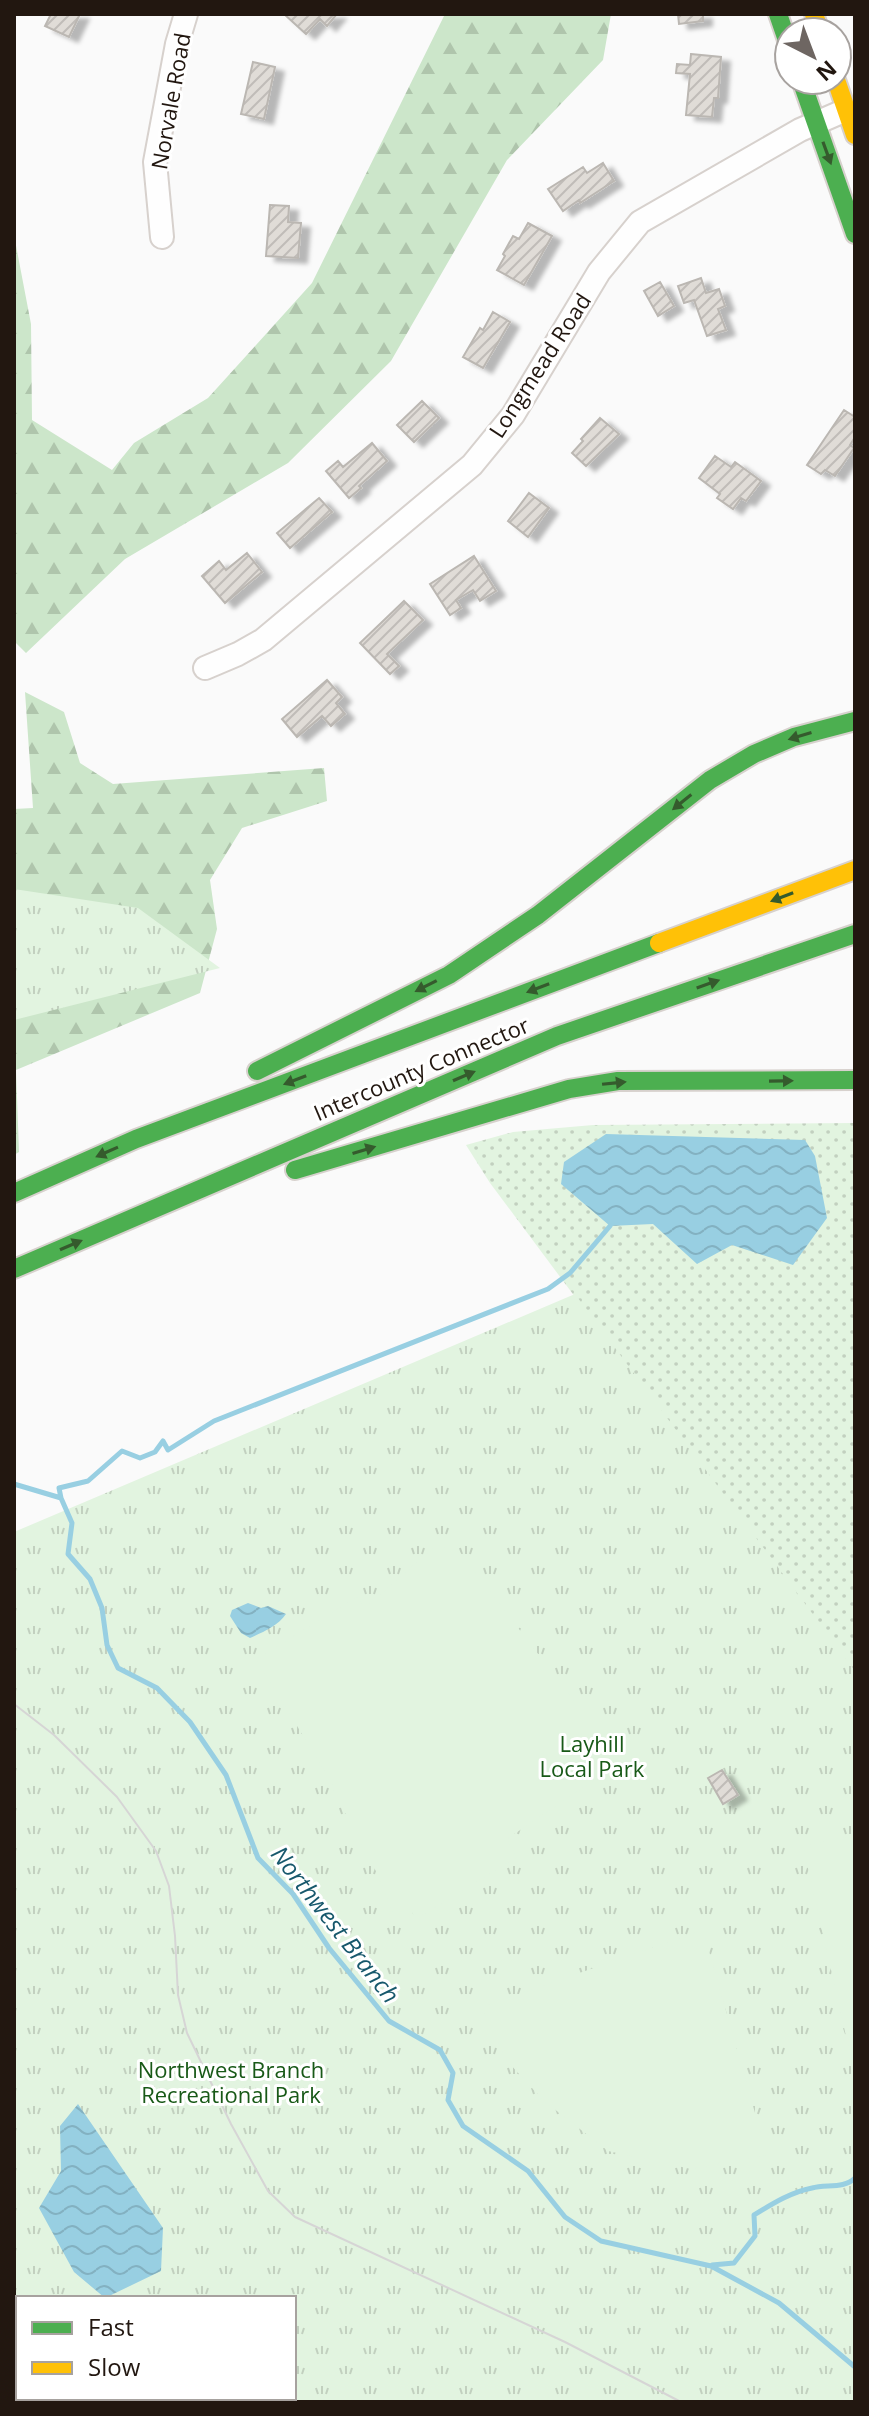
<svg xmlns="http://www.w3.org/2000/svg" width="869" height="2416" font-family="'Open Sans',sans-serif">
	<defs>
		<pattern id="grass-dots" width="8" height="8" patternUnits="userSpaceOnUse" patternTransform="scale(2)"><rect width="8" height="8" fill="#e2f4e0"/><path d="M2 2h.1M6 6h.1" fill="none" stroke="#c2d0bf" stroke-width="1.8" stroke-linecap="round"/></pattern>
		<pattern id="forest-firs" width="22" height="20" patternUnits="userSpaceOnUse" patternTransform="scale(2)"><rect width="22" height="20" fill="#cce6ca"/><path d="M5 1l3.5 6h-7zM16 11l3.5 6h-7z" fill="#afc5ac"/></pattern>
		<pattern id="park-tufts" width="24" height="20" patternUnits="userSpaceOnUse" patternTransform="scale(2)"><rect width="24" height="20" fill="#e2f4e0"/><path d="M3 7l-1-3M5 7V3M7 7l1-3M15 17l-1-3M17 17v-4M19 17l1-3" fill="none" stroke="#c2d0bf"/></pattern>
		<pattern id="water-waves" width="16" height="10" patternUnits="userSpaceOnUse" patternTransform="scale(2)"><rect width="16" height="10" fill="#98cfe2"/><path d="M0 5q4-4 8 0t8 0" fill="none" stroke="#83b1c1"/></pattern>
		<pattern id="building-hatch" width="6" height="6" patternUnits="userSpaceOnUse" patternTransform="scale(2)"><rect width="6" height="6" fill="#e0dcd7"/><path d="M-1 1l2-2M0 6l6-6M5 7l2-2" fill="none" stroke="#c0bcb8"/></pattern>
		<filter id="shadow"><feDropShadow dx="9" dy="5" stdDeviation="2" flood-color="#0004"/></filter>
	</defs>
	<rect width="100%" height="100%" fill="#fafafa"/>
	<path fill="url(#grass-dots)" d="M855 1123V1672L490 1183 466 1145 513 1132 593 1125Z"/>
	<path fill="url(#forest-firs)" d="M445 14H611L603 60 507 160 391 361 288 463 125 559 26 653 14 641V235L31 324 32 420 112 470 134 443 208 398 312 283Z
		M25 692 64 712 80 763 113 784 324 768 327 801 242 828 210 880 217 929 200 993 16 1070 19 1152 14 1155V809L33 808Z"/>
	<path fill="url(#park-tufts)" fill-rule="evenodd" d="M14 889 138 908 220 968 14 1020Z
		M575 1294 855 1671V2402H14V1532ZM18 2298H294V2398H18Z"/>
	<path fill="#e2f4e0" d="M456 1547 621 1762 507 1839 517 1857 416 1919 408 1906 394 1916 379 1877 334 1792 332 1783 256 1659 357 1597 365 1608 432 1549Z
		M855 1835V2067H853L803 1846Z
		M703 1930 767 2155 691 2169 608 2151 544 2101 507 2061 481 2007Z"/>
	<path fill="url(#water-waves)" d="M606 1134 805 1140 815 1156 827 1218 793 1265 732 1245 697 1264 653 1224 610 1226 561 1184 564 1162Z
		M248 1603 261 1608 268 1606 286 1614C278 1626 263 1632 250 1638L241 1633 230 1616 232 1610Z
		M78 2104 163 2228 161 2271 105 2298 74 2272 39 2208 61 2171 60 2126Z"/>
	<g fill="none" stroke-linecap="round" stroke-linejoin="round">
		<path stroke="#98cfe2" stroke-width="5" d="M14 1484 61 1498 72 1523 68 1554 90 1579 102 1608 107 1645 118 1668 157 1688 190 1722 226 1775 258 1858 293 1894 329 1948 389 2021 440 2050 453 2073 448 2100 463 2126 528 2171 565 2217 601 2241 711 2266 779 2303 855 2367
			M61 1498 59 1488 88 1481 122 1451 140 1458 155 1452 163 1441 168 1450 214 1421 548 1289 570 1273 610 1226
			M712 2265 734 2263 755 2236 754 2215C772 2204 791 2192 812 2188 826 2184 844 2189 855 2178"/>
	</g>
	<path fill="url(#building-hatch)" stroke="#bbb7b2" stroke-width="2" filter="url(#shadow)" d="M51 14H80L69 37 45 26Z
		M284 14H337L327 26 320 19 306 34Z
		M678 14H703V21L679 24Z
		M691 54 721 57 718 98H714L712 117 686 115 690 74 676 73 677 64 690 65Z
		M253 62 275 67 264 119 241 114Z
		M603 163 614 181 580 203 579 200 563 211 548 189 583 167 587 173Z
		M270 205 289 206 288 222 301 223 298 258 266 256Z
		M528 223 552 236 524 285 497 270 505 256 503 254 513 236 519 239Z
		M701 278 706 293 719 289 725 306 718 309 726 330 707 336 694 300 684 303 678 286Z
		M660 282 674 306 658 316 644 291Z
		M493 312 510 322 483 368 463 357 480 328 483 330Z
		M422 401 439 418 414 442 397 425Z
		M844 410 855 417V437L850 445 854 448 835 476 825 470 821 474 807 465Z
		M600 418 619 434 586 466 572 453 583 441 581 439Z
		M372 443 387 461 359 486 361 488 349 498 326 471 338 461 343 467Z
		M715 456 731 467 735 462 761 481 746 501 741 498 733 509 717 498 720 494 699 478Z
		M529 493 549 508 528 537 508 521Z
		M319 498 332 512 290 548 277 533Z
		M247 553 262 572 225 603 202 576 219 561 226 570Z
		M474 556 496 591 480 601 473 590 456 600 461 608 450 615 430 584Z
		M404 601 423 620 387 654 399 666 390 674 360 643Z
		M327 680 342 697 336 703 345 714 331 726 322 716 297 737 282 719Z
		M722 1770 738 1795 723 1804 708 1778Z"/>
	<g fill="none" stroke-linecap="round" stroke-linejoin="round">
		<g stroke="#d7d1cd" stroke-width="26">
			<path id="street" d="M162 237 155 162 177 44 186 14
				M205 668 238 654 263 640 472 465 513 415 599 272 640 222 800 130 846 110"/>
		</g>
		<g stroke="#d7d1cd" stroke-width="22">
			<path id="fast" d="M778 14 789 46
				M801 80 855 234
				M257 1071 449 975 538 915 710 780 754 754 794 737 855 721
				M295 1170 569 1089 618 1081 855 1080
				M14 1193 136 1139 659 943
				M14 1269 557 1036 855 934"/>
		</g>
		<g stroke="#d7d1cd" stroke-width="22">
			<path id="slow" d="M814 14 820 32
				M836 80 855 135
				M659 943 855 870"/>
		</g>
		<use href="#street" stroke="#fefefe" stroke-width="22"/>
		<use href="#fast" stroke="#4caf50" stroke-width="18"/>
		<use href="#slow" stroke="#ffc107" stroke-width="18"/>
		<path stroke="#d6d5d5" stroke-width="2" d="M14 1704 54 1735 117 1797 156 1851 169 1886 175 1936 178 1995 187 2033 231 2124 268 2191 295 2217 565 2342 681 2402"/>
	</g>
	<defs><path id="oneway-solid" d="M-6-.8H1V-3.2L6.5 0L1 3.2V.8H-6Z" transform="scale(2)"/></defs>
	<g fill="#355b2d">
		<use href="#oneway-solid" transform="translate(827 153) rotate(70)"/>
		<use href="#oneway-solid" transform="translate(800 736) rotate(163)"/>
		<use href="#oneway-solid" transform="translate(682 802) rotate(141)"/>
		<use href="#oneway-solid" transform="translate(782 897) rotate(159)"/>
		<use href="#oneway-solid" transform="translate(708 984) rotate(-19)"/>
		<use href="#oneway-solid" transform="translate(426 986) rotate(153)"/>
		<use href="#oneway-solid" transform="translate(538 988) rotate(159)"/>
		<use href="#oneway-solid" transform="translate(464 1076) rotate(-23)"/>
		<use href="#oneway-solid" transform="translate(295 1080) rotate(159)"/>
		<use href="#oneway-solid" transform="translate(781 1081) rotate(-1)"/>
		<use href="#oneway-solid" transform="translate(614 1083) rotate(-6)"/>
		<use href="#oneway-solid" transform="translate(364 1150) rotate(-17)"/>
		<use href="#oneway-solid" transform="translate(107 1152) rotate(156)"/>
		<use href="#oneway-solid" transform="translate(71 1245) rotate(-23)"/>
	</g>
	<g text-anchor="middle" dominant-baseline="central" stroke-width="6" stroke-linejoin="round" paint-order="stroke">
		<g font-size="22" fill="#221710" stroke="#fff">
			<text transform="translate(170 101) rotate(-80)">Norvale Road</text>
			<text transform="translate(539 365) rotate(-57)">Longmead Road</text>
			<text transform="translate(421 1068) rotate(-23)">Intercounty Connector</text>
		</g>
		<g font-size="22" fill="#185917" stroke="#fff">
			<text x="592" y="1743">Layhill<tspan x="592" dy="25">Local Park</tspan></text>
			<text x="231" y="2069">Northwest Branch<tspan x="231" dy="25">Recreational Park</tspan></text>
		</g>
		<g font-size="24" font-style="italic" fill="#17586c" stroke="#fff">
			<text transform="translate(336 1924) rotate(52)">Northwest Branch</text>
		</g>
	</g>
	<rect width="869" height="2416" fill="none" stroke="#221710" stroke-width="32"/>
	<rect x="16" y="2296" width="280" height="104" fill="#ffffff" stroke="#a7a29f" stroke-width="2"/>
	<rect x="32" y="2322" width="40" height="12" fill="#4caf50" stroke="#a7a29f" stroke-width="2"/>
	<text x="88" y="2336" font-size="24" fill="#221710">Fast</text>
	<rect x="32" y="2362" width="40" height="12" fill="#ffc107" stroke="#a7a29f" stroke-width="2"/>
	<text x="88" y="2376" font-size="24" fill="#221710">Slow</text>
	<g transform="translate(813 56) rotate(138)"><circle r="38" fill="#ffffff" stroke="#a7a29f" stroke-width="2"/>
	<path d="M0-6L14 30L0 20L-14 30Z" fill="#6e6662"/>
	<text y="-12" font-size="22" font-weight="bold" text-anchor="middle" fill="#221710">N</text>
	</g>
</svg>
